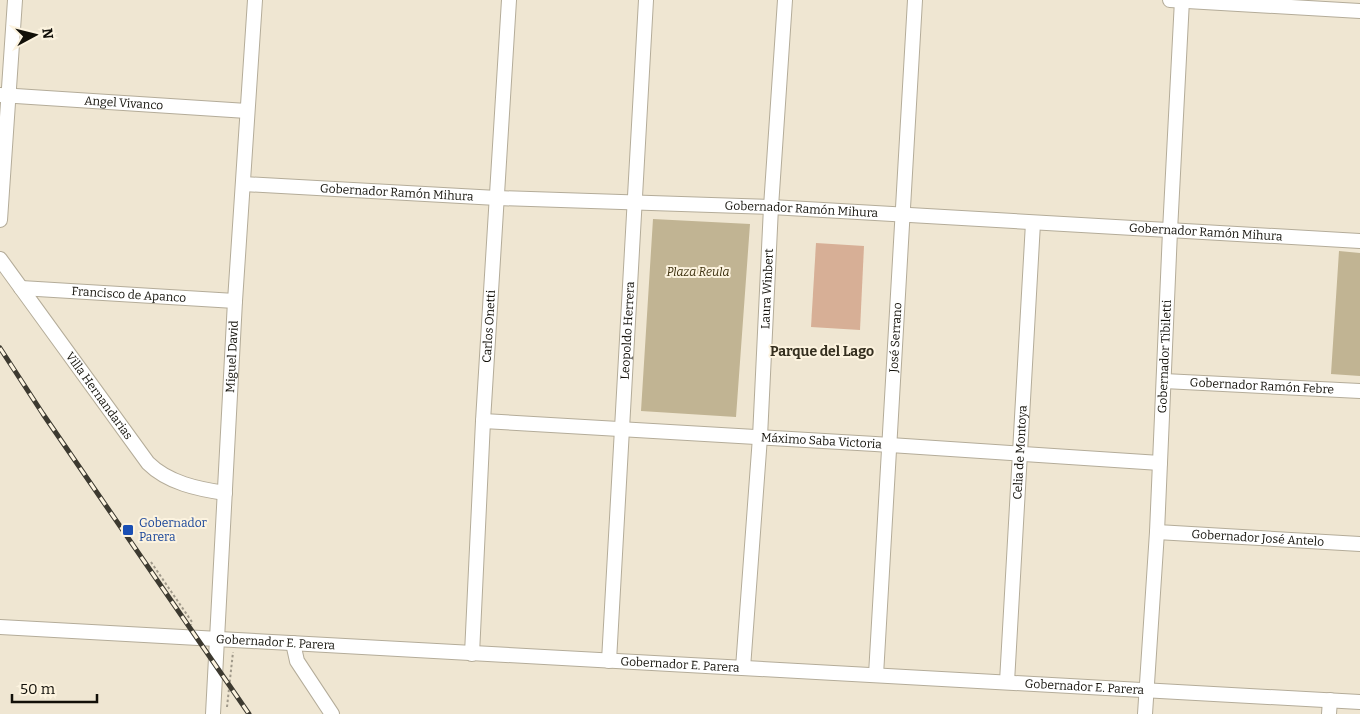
<svg xmlns="http://www.w3.org/2000/svg" width="1360" height="714" font-family="Bitter,serif">
	<rect width="100%" height="100%" fill="#efe6d2"/>
	<path fill="#c1b493" d="M653 219 750 224 736 417 641 411Z
		M1339 251 1360 253V376L1331 374Z"/>
	<path fill="#d7af96" d="M816 243 864 246 860 330 811 327Z"/>
	<g fill="none" stroke-linecap="round" stroke-linejoin="round">
		<g stroke="#b4ac99" stroke-width="16">
			<g id="minor">
				<path d="M1170 0 1360 11"/>
				<path id="s1" d="M0 95 247 111"/>
				<path id="s2" d="M243 184 497 198 771 207 1360 241"/>
				<path d="M0 220 15 0"/>
				<path id="s3" d="M0 259 148 463C168 483 198 489 225 493"/>
				<path id="s4" d="M21 288 235 301"/>
				<path id="s5" d="M1164 381 1360 391"/>
				<path id="s6" d="M483 421 875 444 1160 463"/>
				<path id="s7" d="M1157 532 1360 544"/>
				<path id="s8" d="M0 627 1360 702"/>
				<path d="M293 643 297 661 332 714"/>
				<path id="s9" d="M472 654 483 421 509 0"/>
				<path id="s10" d="M609 661 646 0"/>
				<path id="s11" d="M743 668 760 437 771 207 785 0"/>
				<path id="s12" d="M876 675 915 0"/>
				<path id="s13" d="M1007 682 1033 223"/>
				<path id="s14" d="M213 714 235 301 255 0"/>
				<path id="s15" d="M1145 714 1157 532 1170 231 1182 0"/>
				<path d="M1329 714 1330 700"/>
			</g>
		</g>
		<path stroke="#a0998a" stroke-width="2" stroke-dasharray="2.5 2.5" stroke-linecap="butt" d="M151 562 192 622 191 625
			M227 707 233 652"/>
		<use href="#minor" stroke="#fff" stroke-width="14"/>
		<g stroke="#3d3a30" stroke-width="5">
			<path id="rail" d="M0 348 43 414 249 714"/>
		</g>
		<use href="#rail" stroke="#fcf3df" stroke-width="3" stroke-dasharray="9" stroke-linecap="butt"/>
	</g>
	<rect fill="#1a4fb4" stroke="#fcf3df" stroke-width="2" x="122" y="524" width="12" height="12" rx="2.5"/>
	<g text-anchor="middle" dominant-baseline="central" stroke-width="4" stroke-linejoin="round" paint-order="stroke">
		<g font-size="12" fill="#121009" stroke="#fcf3df">
			<text stroke="none"><textPath href="#s1" startOffset="124">Angel Vivanco</textPath></text>
			<text stroke="none"><textPath href="#s2" startOffset="154">Gobernador Ramón Mihura</textPath></text>
			<text stroke="none"><textPath href="#s2" startOffset="559">Gobernador Ramón Mihura</textPath></text>
			<text stroke="none"><textPath href="#s2" startOffset="964">Gobernador Ramón Mihura</textPath></text>
			<text stroke="none"><textPath href="#s11" startOffset="380">Laura Winbert</textPath></text>
			<text stroke="none"><textPath href="#s4" startOffset="108">Francisco de Apanco</textPath></text>
			<text stroke="none"><textPath href="#s9" startOffset="328">Carlos Onetti</textPath></text>
			<text stroke="none"><textPath href="#s10" startOffset="331">Leopoldo Herrera</textPath></text>
			<text stroke="none"><textPath href="#s12" startOffset="338">José Serrano</textPath></text>
			<text stroke="none"><textPath href="#s14" startOffset="358">Miguel David</textPath></text>
			<text stroke="none"><textPath href="#s15" startOffset="358">Gobernador Tibiletti</textPath></text>
			<text stroke="none"><textPath href="#s5" startOffset="98">Gobernador Ramón Febre</textPath></text>
			<text stroke="none"><textPath href="#s3" startOffset="169">Villa Hernandarias</textPath></text>
			<text stroke="none"><textPath href="#s6" startOffset="339">Máximo Saba Victoria</textPath></text>
			<text stroke="none"><textPath href="#s13" startOffset="230">Celia de Montoya</textPath></text>
			<text stroke="none"><textPath href="#s7" startOffset="101">Gobernador José Antelo</textPath></text>
			<text stroke="none"><textPath href="#s8" startOffset="276">Gobernador E. Parera</textPath></text>
			<text stroke="none"><textPath href="#s8" startOffset="681">Gobernador E. Parera</textPath></text>
			<text stroke="none"><textPath href="#s8" startOffset="1086">Gobernador E. Parera</textPath></text>
		</g>
		<g font-size="12" font-style="italic" fill="#3d300e" stroke="#fcf3df">
			<text x="698" y="272">Plaza Reula</text>
		</g>
		<g font-size="12" fill="#164399" stroke="#fcf3df" text-anchor="start">
			<text x="139" y="523">Gobernador<tspan x="139" dy="14">Parera</tspan></text>
		</g>
		<g font-size="14" font-weight="bold" fill="#352f1f" stroke="#fcf3df">
			<text x="822" y="351">Parque del Lago</text>
		</g>
	</g>
	<g transform="translate(35 35) rotate(83)" stroke="#fcf3df" stroke-width="4" paint-order="stroke">
	<path d="M0-4L9 19L0 12L-9 19Z" fill="#121009"/>
	<text y="-8" font-size="14" font-weight="bold" text-anchor="middle" fill="#121009">N</text>
	</g>
	<path d="M12 694v8h85v-8" fill="none" stroke="#121009" stroke-width="2.5"/>
	<text x="20" y="694" font-size="15" fill="#121009" stroke="#fcf3df" stroke-width="4" paint-order="stroke">50 m</text>
</svg>
